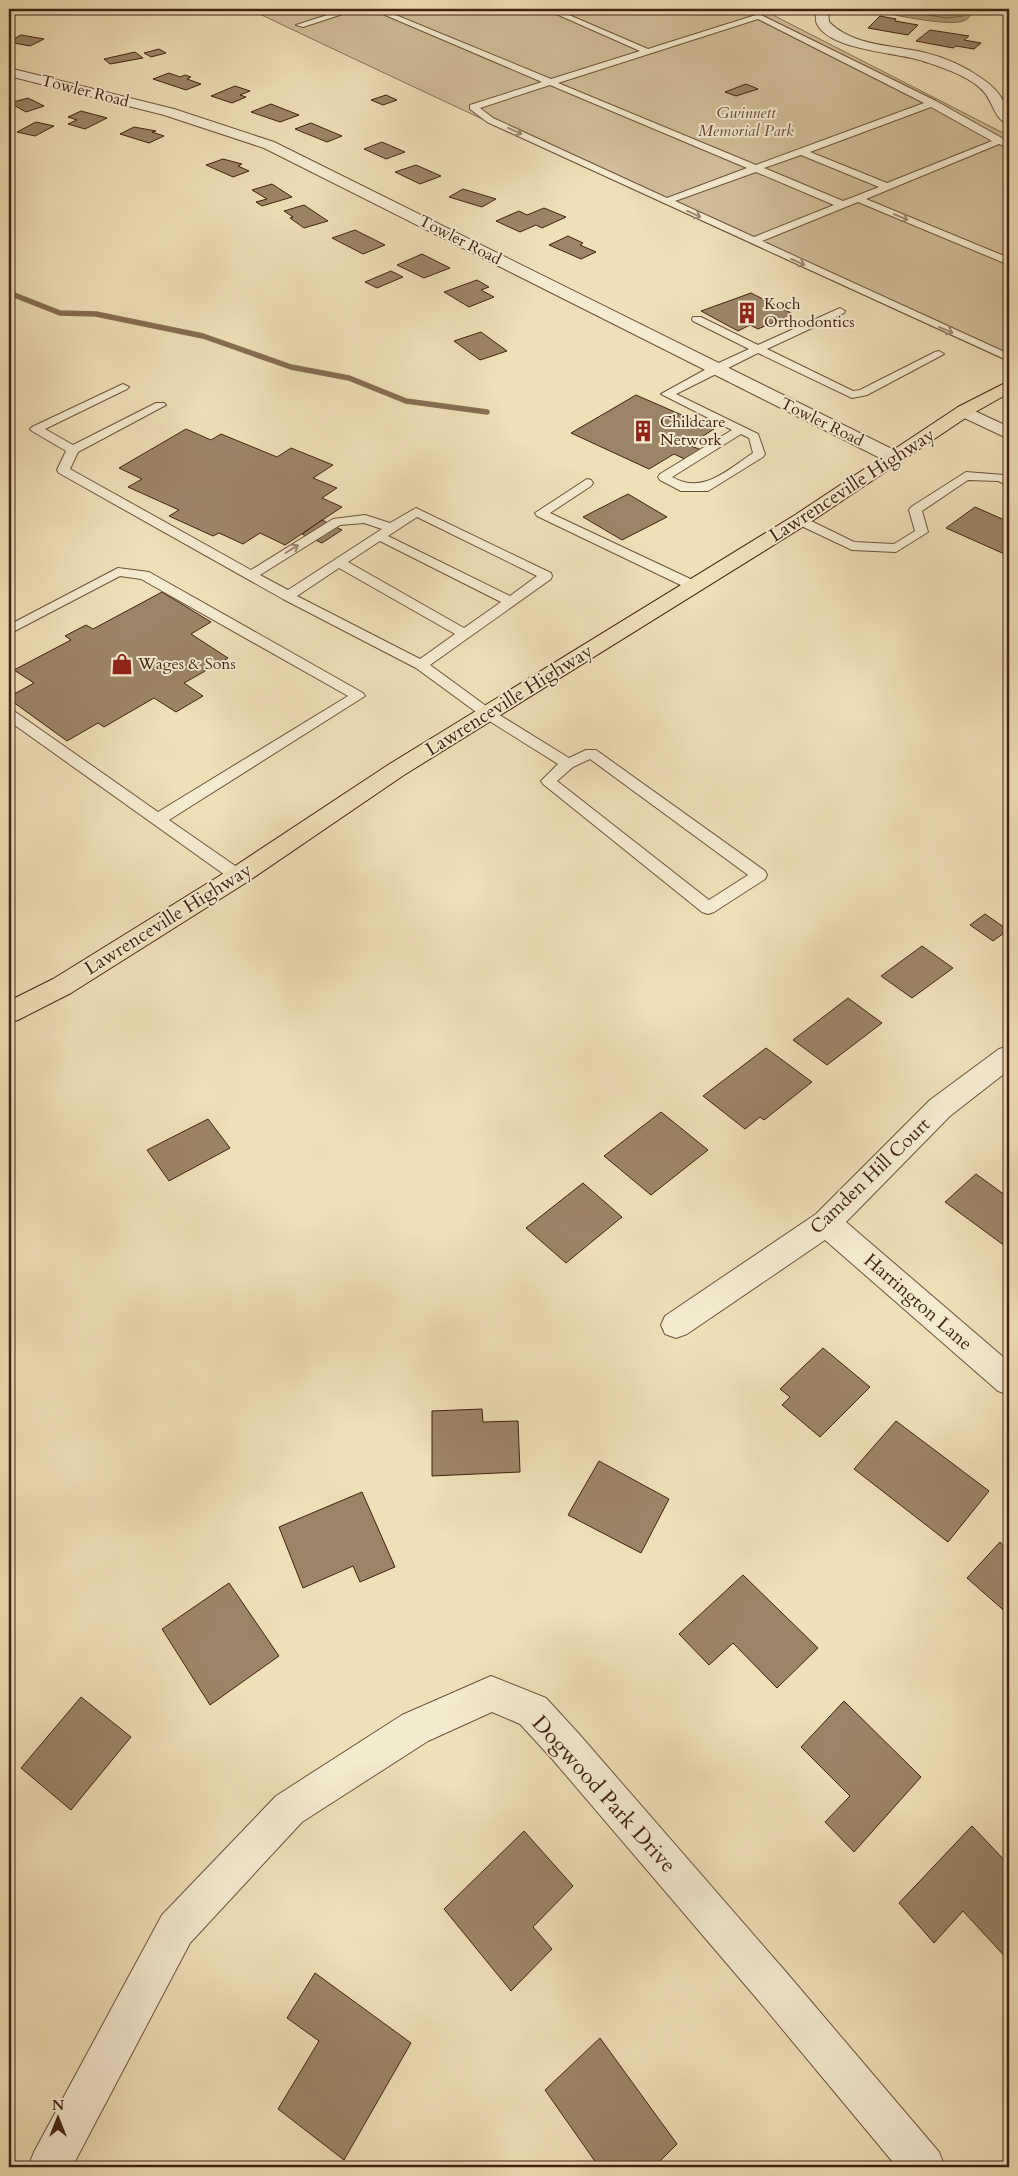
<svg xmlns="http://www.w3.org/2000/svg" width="1018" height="2176" font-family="Cardo,serif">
	<rect width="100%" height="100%" fill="#efe0b8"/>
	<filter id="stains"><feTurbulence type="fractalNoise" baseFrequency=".004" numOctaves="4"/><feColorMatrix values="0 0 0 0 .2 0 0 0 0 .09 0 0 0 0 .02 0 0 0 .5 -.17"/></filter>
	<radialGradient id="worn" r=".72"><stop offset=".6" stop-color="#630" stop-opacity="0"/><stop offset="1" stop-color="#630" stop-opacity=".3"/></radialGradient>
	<path fill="#d2c09b" stroke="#8a7156" d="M249 9H758L769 13 1009 136V355L1003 359C751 244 499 128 249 9Z"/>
	<path fill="#b49f7f" stroke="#866d53" d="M865 9H969L971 13C969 17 968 20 963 21 947 27 885 13 865 9Z"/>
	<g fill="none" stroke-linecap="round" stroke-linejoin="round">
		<path stroke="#7b6048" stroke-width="1" d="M895 9 946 18 963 16 965 9"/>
		<path stroke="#866d53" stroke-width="5.5" d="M9 293 60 313 96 314 203 336 291 367 349 378 406 401 487 412"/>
	</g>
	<path fill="#9c8567" stroke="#422210" d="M880 16 896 19 895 21 918 25 908 35 868 28Z
		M930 30 969 36 964 40 981 43 974 49 956 46 953 48 916 41Z
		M21 35 44 39 30 46 9 42Z
		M159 49 166 53 151 57 144 53Z
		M135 52 143 58 110 64 104 59Z
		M169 73 180 77 185 75 191 77 187 79 201 84 186 90 153 79Z
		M746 84 758 89 736 96 725 92Z
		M235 86 250 91 240 95 246 97 232 103 211 96Z
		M386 95 397 100 383 105 371 100Z
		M28 98 44 106 26 112 10 103Z
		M271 104 281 108 299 115 280 122 251 112Z
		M81 111 107 118 85 129 68 124 77 120 68 117Z
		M36 122 54 126 35 136 17 132Z
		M311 123 342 136 327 142 295 129Z
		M134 127 156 131 152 132 164 136 149 143 120 134Z
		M382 142 405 152 386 159 364 149Z
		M223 159 242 164 238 166 249 171 233 177 206 165Z
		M416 165 441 176 420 184 395 172Z
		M272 184 292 197 262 206 256 202 267 199 252 190Z
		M463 189 496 199 482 207 449 197Z
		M304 205 328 221 304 228 290 218 293 217 284 211Z
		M544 208 566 217 542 228 536 225 520 232 496 221 519 211 527 215Z
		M355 230 385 245 363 254 332 238Z
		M568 236 583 243 580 245 596 252 581 259 549 245Z
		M422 254 450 268 424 278 397 265Z
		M391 271 403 277 377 288 365 282Z
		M477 280 489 287 481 290 494 297 469 307 444 292Z
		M751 293 793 314 758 329 750 325 738 331 701 311Z
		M481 332 507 351 480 360 454 341Z
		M636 395 714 429 689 445 704 451 689 461 674 454 649 469 571 433Z
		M186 429 211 440 221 434 277 457 291 448 333 465 313 478 337 488 322 498 342 507 285 545 260 533 243 544 219 533 213 536 169 516 179 510 128 487 142 479 119 468Z
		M628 494 667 517 622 540 583 517Z
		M975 507 1009 522V556L946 528Z
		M322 520 342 530 322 543 302 534Z
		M162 592 211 622 191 634 228 658 184 683 203 696 176 712 154 698 104 727 98 723 67 741 9 699V697L34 683 14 670 71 640 65 636 86 625 93 629Z
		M985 914 1008 930 993 941 970 925Z
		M922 946 953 968 912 998 881 976Z
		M848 998 882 1023 827 1065 793 1040Z
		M766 1048 812 1082 764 1120 760 1117 745 1129 703 1096Z
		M661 1112 708 1150 651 1195 604 1156Z
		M208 1119 230 1148 169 1181 147 1150Z
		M976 1174 1009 1198V1249L945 1202Z
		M583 1183 622 1217 566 1263 526 1228Z
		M823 1348 870 1387 820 1437 782 1405 790 1397 780 1389Z
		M482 1409 483 1422 518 1421 520 1472 432 1476V1411Z
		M896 1421 989 1491 948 1542 854 1469Z
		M599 1461 669 1499 641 1553 568 1515Z
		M362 1492 395 1567 360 1582 353 1566 303 1588 279 1527Z
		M1000 1542 1009 1551V1615L967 1578Z
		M743 1575 818 1648 777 1688 733 1643 709 1665 679 1634Z
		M229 1583 279 1656 210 1705 162 1629Z
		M81 1697 131 1737 71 1810 21 1768Z
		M844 1701 921 1777 854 1852 825 1822 850 1796 801 1747Z
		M972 1826 1009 1865V1961L963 1911 934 1943 899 1903Z
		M524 1831 573 1886 533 1927 552 1949 511 1991 444 1909Z
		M315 1973 411 2043 344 2160 278 2109 319 2041 287 2018Z
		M600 2038 677 2144 654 2167H599L545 2090Z"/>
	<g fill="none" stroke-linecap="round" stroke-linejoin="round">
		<g stroke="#6d523a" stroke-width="2">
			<path id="service" d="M346 9H358L303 27 296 25Z
				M371 9H381L551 79 640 51 545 9H555L648 49 759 14 936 101 1009 142V148L999 144 866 199 1009 258V265L858 202 762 241 1009 354V361L487 122 470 109V105L542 82ZM758 19 924 103 756 165 558 83ZM550 85 747 168 667 198 493 118 480 108ZM931 107 992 141 887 183 810 152ZM801 155 879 187 843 201 764 168ZM756 172 834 205 754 237 675 201Z
				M840 308 845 311 844 313 767 349 853 391 860 390 935 352 939 351 944 354 867 395 852 398 758 353 676 394 758 434 765 454 763 457 708 491H681L660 480 658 477 660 474 732 430 661 394 710 367 749 349 693 321 692 319 693 317H701L758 345ZM741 434 749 438 753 453C727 470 703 495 672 477Z
				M123 384 129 387 127 389 45 429 73 445 156 403H164L166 405 78 452 70 469 251 570 333 519 365 515 390 523 416 508 551 573 552 576 551 579 430 665 493 711 569 758 586 750H596L765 871 767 875 765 879 714 912 708 914 702 912 543 784 541 781 558 764 483 717 416 668 283 599 59 473 57 470 66 451 32 431 30 429 32 427ZM417 517 537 576 510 596 388 536ZM364 523 382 529 288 590 260 575 340 525ZM380 541 501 602 464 628 348 562ZM339 568 455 634 420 659 297 596ZM590 759 748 875 709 900 557 781 573 767Z
				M966 472 1004 475 1009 478V486L998 481 968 480 922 511 928 532 896 552 852 550 795 523 793 520 795 517H803L854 542 894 544 915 531 909 510 911 507Z
				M587 479 591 480 593 483 591 486 550 513 699 583 701 586 699 589H689L537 516 535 513Z
				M118 568 149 572 363 693 365 696 169 820 244 872 246 876 244 880 238 881 232 880 9 721V710L14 711 158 812 348 696 141 579 120 576 9 634V625Z"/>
		</g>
		<g stroke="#6d523a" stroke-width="2">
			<path id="minor" d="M816 9H828L829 22C853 46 891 45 922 52 943 57 963 65 981 78 998 89 1009 104 1009 124 995 121 993 102 984 92 970 76 943 68 923 61 897 52 831 51 817 24 815 20 816 14 816 9Z
				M9 68 174 109 274 142 900 453 902 457 900 461 893 463 886 461 264 148 164 115 9 76Z
				M964 406 1009 427V439L958 415 955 411 958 407Z
				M1009 1046V1070L950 1116 846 1222 1009 1362V1395L998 1391 825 1240 687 1334 676 1338 665 1334 661 1325 665 1316 816 1214 930 1100 999 1049Z
				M491 1676 546 1698 579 1734 786 1972 939 2152 945 2167H897L758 2000 553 1760 520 1724 492 1712 428 1741 302 1822 190 1943 72 2167H28L34 2152 162 1915 276 1796 402 1715Z"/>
		</g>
		<g stroke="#422210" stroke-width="2">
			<path id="primary" d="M1009 381V393L970 415 809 523 404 775 247 882 71 993 18 1020 9 1023V1001L53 979 229 870 388 765 795 515 958 407Z"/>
		</g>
		<use href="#service" fill="#f5ebd1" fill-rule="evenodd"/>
		<use href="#minor" fill="#f5ebd1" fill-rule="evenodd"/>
		<use href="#primary" fill="#efe0b8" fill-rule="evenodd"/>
	</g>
	<defs><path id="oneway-shaft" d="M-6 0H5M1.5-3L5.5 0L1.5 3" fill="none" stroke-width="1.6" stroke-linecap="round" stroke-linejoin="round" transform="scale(1.25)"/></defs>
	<g stroke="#9c8670">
		<use href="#oneway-shaft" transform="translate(515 131) rotate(25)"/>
		<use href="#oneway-shaft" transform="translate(694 214) rotate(25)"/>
		<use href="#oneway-shaft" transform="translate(901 217) rotate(23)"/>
		<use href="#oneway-shaft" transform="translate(798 262) rotate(24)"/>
		<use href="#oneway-shaft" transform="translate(946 330) rotate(23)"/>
		<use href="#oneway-shaft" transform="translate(292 549) rotate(-32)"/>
	</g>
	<defs>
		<g id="building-bare" transform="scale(1.725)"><path d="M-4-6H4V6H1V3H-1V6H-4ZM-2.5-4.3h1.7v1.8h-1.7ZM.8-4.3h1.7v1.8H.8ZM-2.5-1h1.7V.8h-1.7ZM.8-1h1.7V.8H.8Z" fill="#8f2418" stroke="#f5ebd1" stroke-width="2.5" paint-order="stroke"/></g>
		<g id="shop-bare" transform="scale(1.725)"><path d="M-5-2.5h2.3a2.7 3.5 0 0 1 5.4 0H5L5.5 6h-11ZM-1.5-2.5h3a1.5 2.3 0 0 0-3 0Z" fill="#8f2418" stroke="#f5ebd1" stroke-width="2.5" paint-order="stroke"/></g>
	</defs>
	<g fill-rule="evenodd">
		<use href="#building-bare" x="747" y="313"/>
		<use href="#building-bare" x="643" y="431"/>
		<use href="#shop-bare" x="122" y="664"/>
	</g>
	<g text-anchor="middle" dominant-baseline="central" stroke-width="4" stroke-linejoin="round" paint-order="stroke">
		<g font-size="16" fill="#422210" stroke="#f5ebd1">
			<text transform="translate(85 91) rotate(14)">Towler Road</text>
			<text transform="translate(460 240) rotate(27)">Towler Road</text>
			<text transform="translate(822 422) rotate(26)">Towler Road</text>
		</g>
		<g font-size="16" font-style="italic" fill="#664a33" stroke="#f5ebd1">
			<text x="746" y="113">Gwinnett<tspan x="746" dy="18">Memorial Park</tspan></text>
		</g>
		<g font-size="16" fill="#422210" stroke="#f5ebd1" text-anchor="start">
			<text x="764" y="304">Koch<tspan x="764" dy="18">Orthodontics</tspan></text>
			<text x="660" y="422">Childcare<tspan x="660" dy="18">Network</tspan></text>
			<text x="138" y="664">Wages &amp; Sons</text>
		</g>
		<g font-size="19" fill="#422210" stroke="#f5ebd1">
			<text transform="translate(852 485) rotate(-33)">Lawrenceville Highway</text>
			<text transform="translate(509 700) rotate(-32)">Lawrenceville Highway</text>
			<text transform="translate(168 919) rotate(-32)">Lawrenceville Highway</text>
			<text transform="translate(870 1176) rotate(-44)">Camden Hill Court</text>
			<text transform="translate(918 1302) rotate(41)">Harrington Lane</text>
		</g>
		<g font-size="22" fill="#422210" stroke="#f5ebd1">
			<text transform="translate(604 1794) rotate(48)">Dogwood Park Drive</text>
		</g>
	</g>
	<rect width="1018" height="2176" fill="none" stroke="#efe0b8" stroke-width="30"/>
	<rect x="10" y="10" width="998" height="2156" fill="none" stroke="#422210" stroke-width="2.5"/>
	<rect x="15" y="15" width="988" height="2146" fill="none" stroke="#422210"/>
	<g transform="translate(58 2118)" stroke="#f5ebd1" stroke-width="4" paint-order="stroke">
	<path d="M0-4L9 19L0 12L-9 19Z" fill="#422210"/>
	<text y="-8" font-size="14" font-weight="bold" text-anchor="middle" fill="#422210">N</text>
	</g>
	<rect width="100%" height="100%" filter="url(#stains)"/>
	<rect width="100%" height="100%" fill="url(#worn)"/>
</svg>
